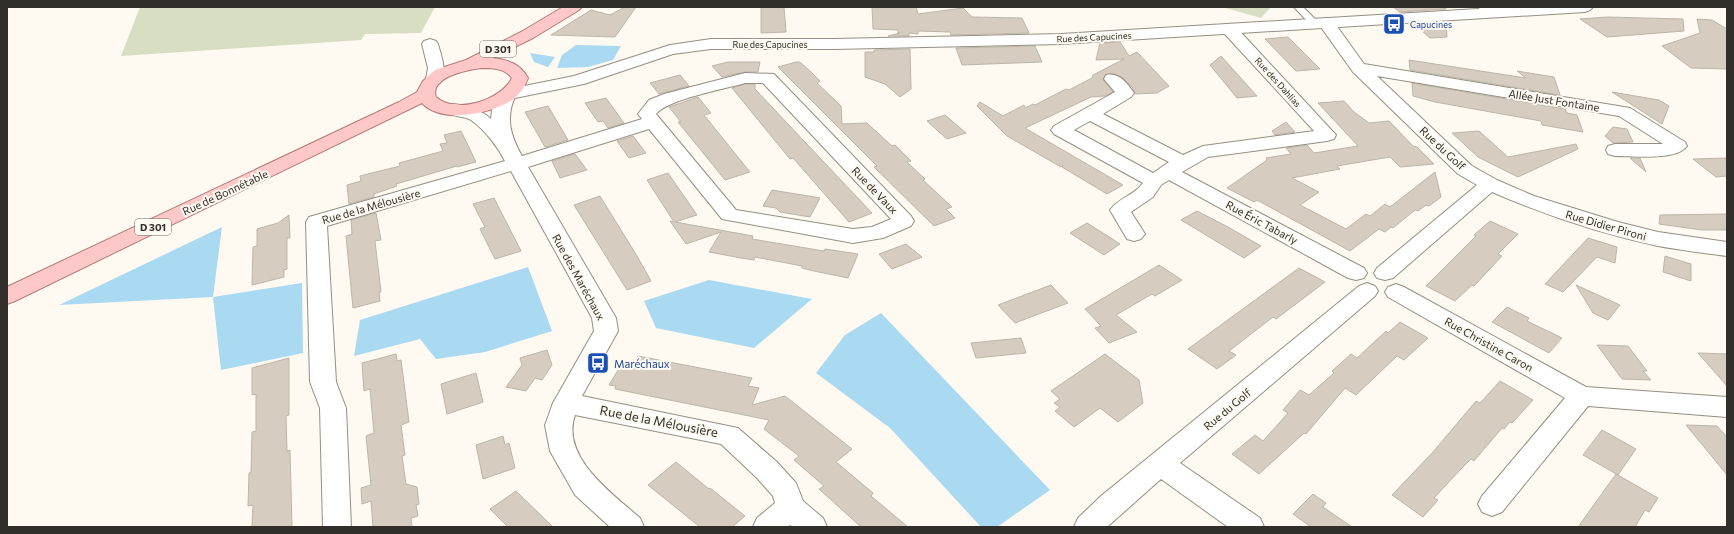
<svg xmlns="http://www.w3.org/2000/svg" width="1734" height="534" font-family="Commissioner,sans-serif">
	<rect width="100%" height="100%" fill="#fef9f1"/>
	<path fill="#d8dec1" d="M140 7H435L421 33 365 34 361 40 121 56Z
		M1222 7H1271L1261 18Z"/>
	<path fill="#aadaf1" d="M576 45 621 46 613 60 588 67 557 68 562 55Z
		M530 53 555 57 548 67 534 62Z
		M222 227 213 297 302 283 303 353 221 370 213 297 59 305Z
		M528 267 552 331 485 352 436 359 420 339 354 356 360 320Z
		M709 280 812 299 754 348 656 328 644 301Z
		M881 313 1050 490 997 527H981L890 428 816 373 845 335Z"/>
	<path fill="#d6cdc0" stroke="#bdb5a8" d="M625 7H636L615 37 551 35 591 10 610 15Z
		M761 7H784L786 32 761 33Z
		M872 7H916L918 14 963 8 972 17 1022 18 1029 33 951 35 950 32 918 31V34L909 33V36H888L900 33H898V30L873 29Z
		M1393 7H1446V9L1400 12Z
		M1607 17 1683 19 1684 31 1607 37 1580 19Z
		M1697 19 1712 20 1727 29V69L1691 68 1662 46 1700 33Z
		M1446 22 1447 37 1430 38 1414 24Z
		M1288 37 1320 69 1296 71 1265 39Z
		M1120 42 1129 56 1137 52 1169 86 1157 93 1135 94 1133 88 1123 78 1115 74H1106L1103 80 1113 92 1105 96 1091 97 1025 128 1123 185 1107 194 1062 167 1063 165 1061 167 1007 136 977 106 980 102 1003 116 1024 105 1025 108 1033 104 1035 105 1066 89 1069 90 1092 78 1093 75 1124 59 1096 60 1100 43Z
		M1035 46 1042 62 962 65 956 48Z
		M910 49 911 89 900 97 885 84 865 77V52H874V50Z
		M1221 56 1257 96 1237 98 1210 65Z
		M1409 60 1526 78 1517 71 1554 77 1560 95 1410 70Z
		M728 62H760L758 72H745L722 77 712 66Z
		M796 62H800L809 70 820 81 817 83 841 106 842 124 867 123 892 146 895 145 911 161 907 162 925 179 923 180 952 207 946 209 955 218 934 226 874 167 877 166 778 67Z
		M680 75 689 86 659 94 650 83Z
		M1412 83 1565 109 1567 113 1577 115 1583 132 1542 125 1541 121 1435 102 1413 96Z
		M745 84H755V89L872 213 849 222 793 158 790 159 732 88Z
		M1612 92 1659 100 1669 106 1662 124Z
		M698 97 711 113 704 115 750 172 725 180 678 122H681L669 107Z
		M606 98 624 123 608 128 603 121 598 122 585 103Z
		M1344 101 1354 112 1369 123 1389 121 1413 146 1417 147 1434 164 1400 167 1390 157 1337 166 1340 169 1292 178 1319 192 1300 205 1346 229 1366 214 1370 216 1385 204 1390 207 1435 172 1441 197 1429 206 1426 205 1418 211 1415 210 1393 228 1391 227 1385 232 1379 229 1350 251 1257 200 1254 202 1227 188 1267 160 1266 158 1291 154 1286 148 1307 145 1314 153 1358 146 1318 103Z
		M548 106 568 140 545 147 525 112Z
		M945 115 966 133 947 139 927 121Z
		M1286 122 1295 132 1275 135 1272 131Z
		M1613 127 1627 129 1633 142 1613 143 1605 136Z
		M461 131 476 162 457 167V166L396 184 397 186 374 194V197L349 204 347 185 361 181 360 176 400 166 399 163 443 151 440 144 447 143 444 135Z
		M1479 131 1508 157 1576 144 1578 149 1518 177 1478 157 1452 133Z
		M633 136 646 153 629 158 617 141Z
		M575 154 587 170 560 178 552 161Z
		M1630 158H1640L1646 172Z
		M1727 158V176L1716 177 1693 159Z
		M668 173 697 215 675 222 753 236 752 239 824 251 825 249 858 254 848 278 814 271 802 268V266L755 257 754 260 741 258 709 252 721 232 686 244 670 221 674 222 647 180Z
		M772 190 820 198 810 217 780 212 776 208 763 206Z
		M600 196 637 256 651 281 627 290 574 205Z
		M494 198 521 251 495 259 480 229 485 227 473 204Z
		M1197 211 1228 227 1261 246 1244 258 1181 220Z
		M376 213 381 240 375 241 381 292 379 293 380 301 353 308 346 236 352 234 351 220Z
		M1727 214V230H1702L1659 224 1660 215Z
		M289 215 290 238H287V269L284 270V277L252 285 253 247 257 246V229L278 223Z
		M1490 221 1518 234 1498 254 1502 256 1474 286 1472 285 1455 301 1426 286 1476 236 1474 235Z
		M1087 223 1111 238 1120 244 1104 255 1070 233Z
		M1588 238 1617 247 1615 263 1597 257 1563 292 1545 284Z
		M906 244 922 257 892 269 879 254Z
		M1665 256 1691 264V281L1663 272Z
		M1159 265 1182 280 1155 296 1152 294 1116 315 1137 332 1109 343 1095 328 1101 326 1085 309Z
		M1299 268 1325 282 1276 319 1273 317 1242 341 1229 351 1236 355 1217 369 1188 349Z
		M1051 285 1068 303 1015 323 998 305Z
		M1576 285 1620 305 1608 320 1593 313Z
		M1507 307 1529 318 1527 321 1562 338 1549 353 1492 322Z
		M1400 322 1428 338 1404 360 1397 356 1356 395 1345 388 1306 434 1304 433 1259 474 1232 454 1255 435 1263 441 1288 413 1283 410 1300 390 1309 395 1334 373 1332 371 1351 354 1357 358 1386 331 1388 333Z
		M1021 338 1026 353 976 358 971 343Z
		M1597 345 1628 346 1647 371H1643L1651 380 1622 379Z
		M547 350 552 365 542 380 535 378 526 391 506 387 522 365 520 358Z
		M1698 353 1727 354V386Z
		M396 354 397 361 401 360 409 422 401 425 405 455 402 456 406 484 417 487 419 504 416 505 418 516 411 518 412 527H373L371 501 362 504 361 488 371 485 366 436 374 433 370 389 364 391 362 363Z
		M1105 354 1139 380 1143 403 1118 422 1100 408 1074 427 1055 411 1060 407 1054 403 1060 399 1051 391Z
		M638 356 752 378 748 386 759 388 752 405 785 396 852 449 836 462 873 493 871 496 908 527H861L819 489 824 486 794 460 799 456 764 429 769 420 615 389 616 386 609 385 623 362 633 364Z
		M289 358V415L286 416 287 451 290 450 292 527H252L253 505 248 506 249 473 251 472 252 432 256 431V394L252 395V368Z
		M476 373 483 402 447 414 441 384Z
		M1500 381 1533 400 1512 423 1510 422 1504 429 1502 428 1474 461 1471 459 1461 469 1434 498 1438 500 1423 517 1392 495 1433 452 1476 401 1480 403Z
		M1686 425 1717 426 1727 437V475Z
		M1602 430 1636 449 1618 475 1583 455Z
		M503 436 505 445 509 443 515 468 483 479 476 445Z
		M676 462 709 489 710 488 745 516 732 527H700L648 485Z
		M1616 474 1658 498 1649 512 1645 510 1635 527H1578Z
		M516 491 553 527H508L490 509Z
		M1313 494 1326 503 1323 507 1352 527H1311L1293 514Z"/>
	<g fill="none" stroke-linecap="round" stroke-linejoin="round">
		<g stroke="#968f82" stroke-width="2">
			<path id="service" d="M1294 7H1303L1317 21V25H1311Z"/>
		</g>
		<g stroke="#968f82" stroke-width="2">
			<path id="minor" d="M1478 7H1496L1501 12 1498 15C1490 17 1483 14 1478 7Z
				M1326 18 1331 20 1336 25 1364 64 1624 107 1630 108 1685 142 1687 146C1677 161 1632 156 1615 156L1608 154 1606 150 1608 146 1615 144H1663L1619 116 1377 76 1472 166 1497 180 1534 196 1618 222 1658 232 1727 242V256C1704 253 1680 250 1658 246 1602 234 1545 215 1492 192L1393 278 1385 280 1377 278 1374 273 1377 268 1477 185 1458 174 1353 72 1318 23 1321 20Z
				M1229 24 1235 26 1336 135 1334 139 1327 141 1208 157 1182 172 1364 268 1367 273 1364 278 1356 280 1348 278 1169 180 1161 185 1153 197 1131 212 1145 234 1141 239 1134 241 1127 239 1110 210C1118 198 1135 195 1143 183L1054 134 1051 130 1054 126 1115 92 1104 79 1106 75C1119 72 1127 83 1134 93L1131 97 1103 114 1183 155 1203 146 1314 131 1223 32 1221 29 1223 26ZM1090 121 1169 162 1153 173 1074 130Z
				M430 39 436 41 438 44C441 56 448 71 440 83L434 84 428 83 426 79 428 68 422 44 424 41Z
				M745 73 774 74 911 216 914 221 911 226 883 238 853 243 722 219 649 129 528 167 616 318 618 331 582 396 738 428 777 462 796 483 803 501 823 518 827 527H793L790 525 787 527H753L757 518 775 503 773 496 757 478 721 444 575 415C560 457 613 494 640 518L644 527H610L575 495 550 451 545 425 553 403 594 331 592 318 511 171 327 226 336 382 346 408 351 527H323L320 408 310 382 306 222 309 217 505 161C498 147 485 130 471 120 463 115 449 118 443 109L446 105C460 102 481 110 491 119L492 110 500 93 506 92 512 93 515 97C505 118 511 137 522 156L642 119 638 114 649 100 664 94ZM745 83H763L891 219 872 227 853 229 736 210 656 114C668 99 725 89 745 83Z
				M1367 283 1375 286 1378 291 1375 296 1180 463 1260 518 1264 527H1228L1161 479 1107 527H1074L1078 518 1101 496 1359 286Z
				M1396 284 1404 287 1586 387 1727 397V417L1588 406 1502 512 1492 516 1482 512 1478 504 1482 496 1565 398 1388 297 1385 292 1388 287Z"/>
		</g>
		<g stroke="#968f82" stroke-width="2">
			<path id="tertiary" d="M1511 7H1593L1590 10 1585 12 1061 44 834 49H711L673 54 584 84 510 99 504 98 501 94 504 90 574 76 670 45 711 39H834L1061 34Z"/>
		</g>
		<g stroke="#b57a78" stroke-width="2">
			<path id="primary" d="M563 7H582L579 10 533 38 493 58C509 60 520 64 528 78 525 87 520 94 512 100 492 114 441 124 422 103L15 301 7 304V287L399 102 417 92 423 81 435 70 466 60 521 32ZM481 68C493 68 504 68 512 78 501 100 456 115 436 97 429 77 467 70 481 68Z"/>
		</g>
		<use href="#service" fill="#fff" fill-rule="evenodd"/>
		<use href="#minor" fill="#fff" fill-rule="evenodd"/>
		<use href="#tertiary" fill="#fff" fill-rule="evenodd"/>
		<use href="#primary" fill="#fdc8c7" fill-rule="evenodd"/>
	</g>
	<defs>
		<g id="bus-square" transform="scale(1.15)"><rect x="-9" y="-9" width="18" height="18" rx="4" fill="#1a4fb4" stroke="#fef9f1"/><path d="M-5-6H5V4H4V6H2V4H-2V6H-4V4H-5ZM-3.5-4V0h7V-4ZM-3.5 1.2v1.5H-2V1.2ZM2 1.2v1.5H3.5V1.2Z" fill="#fff"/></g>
	</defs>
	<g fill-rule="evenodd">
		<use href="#bus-square" x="1394" y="24"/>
		<use href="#bus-square" x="598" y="363"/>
	</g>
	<g text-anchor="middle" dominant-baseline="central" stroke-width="4" stroke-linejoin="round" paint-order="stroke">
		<g font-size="9" fill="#164399" stroke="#fef9f1" text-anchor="start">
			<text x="1410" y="24">Capucines</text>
		</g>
		<g font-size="9" fill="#322f2a" stroke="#fef9f1">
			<text transform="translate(1094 37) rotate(-3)">Rue des Capucines</text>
			<text x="770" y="44">Rue des Capucines</text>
			<text transform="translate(1278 82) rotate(48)">Rue des Dahlias</text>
		</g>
		<g fill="#fef9f1" stroke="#6f6c66" stroke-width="1">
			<rect x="480" y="41" width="36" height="16" rx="3"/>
			<rect x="135" y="219" width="36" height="16" rx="3"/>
		</g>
		<g font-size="10" font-weight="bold" fill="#322f2a">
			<text x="498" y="49">D 301</text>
			<text x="153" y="227">D 301</text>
		</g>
		<g font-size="11" fill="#322f2a" stroke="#fef9f1">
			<text transform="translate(1554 100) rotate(9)">Allée Just Fontaine</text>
			<text transform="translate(1443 148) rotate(43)">Rue du Golf</text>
			<text transform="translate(875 190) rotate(46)">Rue de Vaux</text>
			<text transform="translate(225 192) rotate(-25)">Rue de Bonnétable</text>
			<text transform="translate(371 206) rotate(-16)">Rue de la Mélousière</text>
			<text transform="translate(1262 222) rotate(28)">Rue Éric Tabarly</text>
			<text transform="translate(1606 225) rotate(16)">Rue Didier Pironi</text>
			<text transform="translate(579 277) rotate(61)">Rue des Maréchaux</text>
			<text transform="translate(1489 344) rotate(29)">Rue Christine Caron</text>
			<text transform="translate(1227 409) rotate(-40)">Rue du Golf</text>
		</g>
		<g font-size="11" fill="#164399" stroke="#fef9f1" text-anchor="start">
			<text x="614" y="363">Maréchaux</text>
		</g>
		<g font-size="13" fill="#322f2a" stroke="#fef9f1">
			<text transform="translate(659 421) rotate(11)">Rue de la Mélousière</text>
		</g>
	</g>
	<rect width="1734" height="534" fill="none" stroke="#322f2a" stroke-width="16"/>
</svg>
